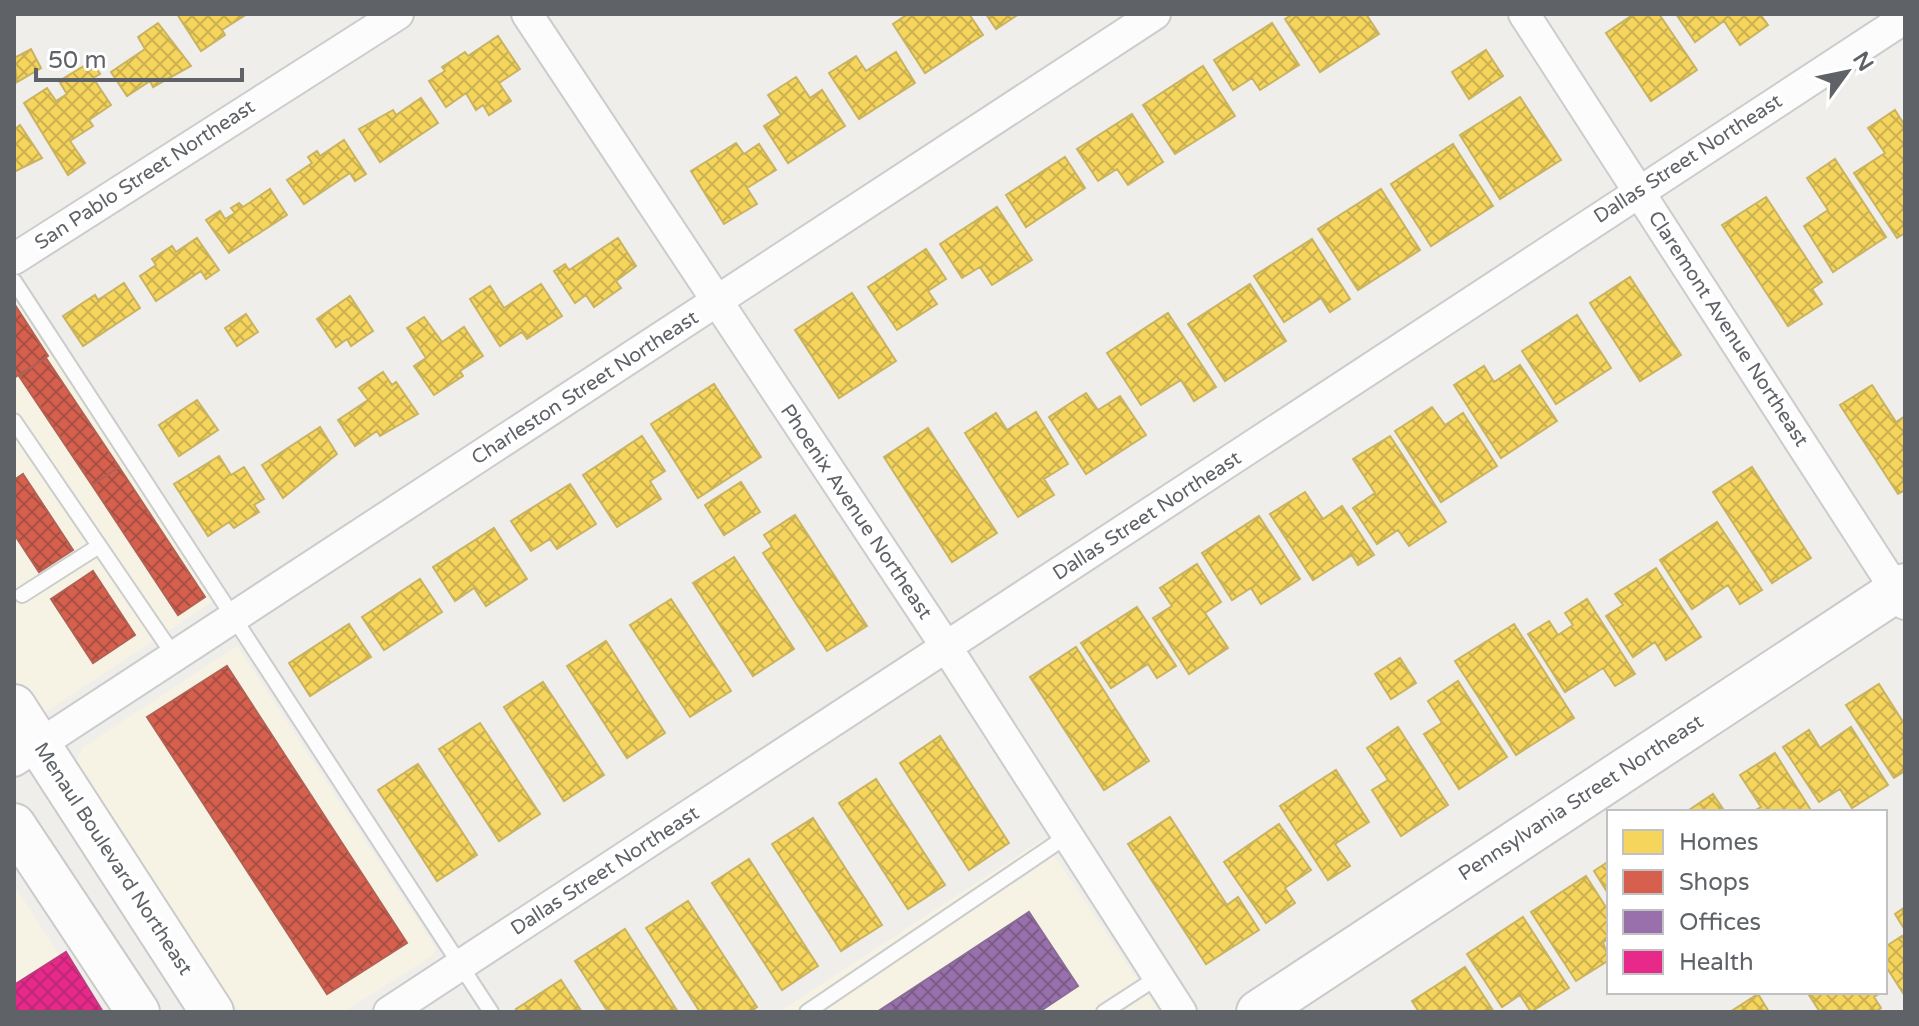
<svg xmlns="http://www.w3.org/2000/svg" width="1919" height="1026" font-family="'Varela Round',sans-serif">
	<defs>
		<pattern id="homes-cross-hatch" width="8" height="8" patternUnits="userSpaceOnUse" patternTransform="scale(2)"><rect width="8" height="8" fill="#f6d55c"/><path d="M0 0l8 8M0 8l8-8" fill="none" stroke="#cab050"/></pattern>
		<pattern id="shops-cross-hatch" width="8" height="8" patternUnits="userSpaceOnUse" patternTransform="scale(2)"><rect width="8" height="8" fill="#d6604d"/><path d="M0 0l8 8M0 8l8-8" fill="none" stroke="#a85042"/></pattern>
		<pattern id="offices-cross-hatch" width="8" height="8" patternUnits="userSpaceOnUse" patternTransform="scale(2)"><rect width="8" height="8" fill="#9970ab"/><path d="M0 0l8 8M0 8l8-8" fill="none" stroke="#7a5c88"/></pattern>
		<pattern id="health-cross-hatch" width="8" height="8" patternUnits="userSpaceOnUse" patternTransform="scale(2)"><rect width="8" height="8" fill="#e7298a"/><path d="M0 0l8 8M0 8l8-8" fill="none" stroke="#be2775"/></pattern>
	</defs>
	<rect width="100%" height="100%" fill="#efeeea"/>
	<path fill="#f7f3e4" d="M20 300 215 600 39 716 14 678V303Z
		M237 646 436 948 433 955 344 1012H239L77 761 82 748Z
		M1043 839 1159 1012H779Z
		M14 885 96 1012H14Z"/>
	<path fill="url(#homes-cross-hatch)" stroke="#c9b360" stroke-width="2" d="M177 14H247L222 30 225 35 201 51Z
		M908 14H969L983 35 925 73 893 24Z
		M986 14H1019L996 29Z
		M1293 14H1366L1379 34 1320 72 1285 19Z
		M1634 14H1659L1697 70 1651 101 1606 33Z
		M1676 14H1760L1768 25 1740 45 1724 21 1695 42Z
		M158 23 191 66 153 87 150 81 127 96 111 72 145 49 138 37Z
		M1272 23 1299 65 1260 90 1252 78 1233 90 1214 60Z
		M498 36 520 69 499 83 511 101 489 115 483 105 476 110 466 93 446 107 429 81 445 71 442 67 465 52 468 56Z
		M31 49 41 68 17 82 14 58Z
		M1486 50 1503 76 1469 99 1452 72Z
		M896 52 915 83 859 119 829 73 856 56 866 71Z
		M92 61 100 74 93 78 111 105 89 120 93 126 70 141 85 163 68 175 24 103 47 88 56 101 67 94 59 81Z
		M1203 66 1235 116 1175 154 1143 105Z
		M796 77 810 98 822 90 845 126 788 163 764 126 781 115 768 95Z
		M1520 97 1561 160 1500 199 1460 135Z
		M421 98 438 123 380 162 359 129 393 110 396 115Z
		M1895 110 1905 126V233L1897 238 1854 173 1885 153 1868 128Z
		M1132 114 1163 162 1128 185 1117 169 1098 181 1077 149Z
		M20 125 42 158 14 172V130Z
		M344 140 366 174 355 181 350 173 304 204 287 180 312 163 308 157 317 151 320 156Z
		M736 143 744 154 759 144 776 170 747 188 757 204 724 224 691 171Z
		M1453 144 1493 206 1431 246 1391 184Z
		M1065 157 1085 188 1026 227 1006 195Z
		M1835 159 1886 237 1833 272 1804 226 1828 210 1807 178Z
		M270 189 287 215 229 253 206 220 220 211 225 219 235 213 231 208 239 203 243 207Z
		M1381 189 1420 250 1358 290 1318 229Z
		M1766 197 1822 282 1812 289 1822 304 1788 326 1722 225Z
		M997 207 1032 260 992 285 980 267 962 278 940 244Z
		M197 238 219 270 206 279 201 271 156 301 140 276 156 265 152 259 172 246 176 252Z
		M618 238 636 266 616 281 621 288 594 307 586 295 575 303 554 271 565 264 569 270Z
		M1312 239 1350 299 1330 312 1321 298 1284 322 1254 276Z
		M926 249 946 279 928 291 937 304 897 330 868 287Z
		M1630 277 1681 355 1640 381 1590 303Z
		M124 283 140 308 83 346 63 316 95 295 98 300Z
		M541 284 562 316 527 339 522 332 500 346 470 299 490 286 504 308Z
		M1250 284 1286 341 1225 381 1188 324Z
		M852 293 896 361 839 398 795 330Z
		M350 296 373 331 351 346 347 339 336 347 317 319Z
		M1168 313 1216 387 1194 401 1181 380 1141 405 1107 353Z
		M246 314 258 332 237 346 225 328Z
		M1577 315 1611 368 1556 404 1522 351Z
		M424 317 442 342 464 327 483 356 460 371 463 376 434 395 414 366 426 358 407 328Z
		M1520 365 1557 421 1501 458 1454 385 1484 366 1494 382Z
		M383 372 392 385 396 382 418 414 380 436 377 431 355 446 338 420 368 400 359 388Z
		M714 384 761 457 698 498 651 424Z
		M1872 385 1896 422 1905 416V490L1898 494 1840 405Z
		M1086 393 1098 410 1120 396 1146 435 1086 474 1049 417Z
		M197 400 218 430 179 456 159 425Z
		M1432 407 1445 425 1463 413 1497 466 1441 502 1395 431Z
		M1036 412 1068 464 1044 479 1054 495 1018 517 965 433 996 413 1007 430Z
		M320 427 337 454 283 498 262 465Z
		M928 428 997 533 952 562 884 457Z
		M642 436 665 471 650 481 661 499 617 527 583 475Z
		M1390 436 1446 522 1409 546 1398 530 1377 544 1353 508 1375 493 1353 459Z
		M219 456 231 475 244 467 264 499 254 505 259 512 234 528 229 522 208 536 174 484Z
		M1752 467 1811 558 1772 583 1713 492Z
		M741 482 760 512 724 535 705 505Z
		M570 484 596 524 557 549 550 539 531 551 511 521Z
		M1305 492 1323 519 1342 506 1374 555 1358 565 1352 555 1313 580 1270 514Z
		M795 515 867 626 827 651 763 553 772 547 764 535Z
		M1259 516 1300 579 1261 604 1251 588 1232 600 1202 553Z
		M1717 522 1762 590 1740 604 1728 585 1692 609 1660 560Z
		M494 528 527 579 486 606 474 588 455 601 433 567Z
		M734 557 794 649 753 676 693 583Z
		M1197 564 1221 602 1205 613 1228 648 1189 674 1153 618 1172 606 1160 588Z
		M1656 568 1701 637 1666 660 1655 642 1633 657 1606 616 1623 605 1615 594Z
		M420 579 442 612 384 650 362 617Z
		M671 599 731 691 690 717 630 625Z
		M1587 599 1635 674 1615 686 1603 668 1565 692 1528 634 1549 621 1558 635 1573 625 1565 613Z
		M1137 607 1176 666 1157 678 1148 664 1111 688 1081 643Z
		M349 624 371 657 310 696 289 663Z
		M1514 624 1574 718 1516 755 1455 661Z
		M606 641 665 733 627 758 567 666Z
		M1076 647 1149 761 1104 790 1030 677Z
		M1400 658 1416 683 1391 699 1375 674Z
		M1458 681 1507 757 1459 789 1424 734 1442 723 1428 701Z
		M543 682 604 775 564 801 504 707Z
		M1879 684 1905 725V771L1894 778 1846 705Z
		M480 723 540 814 499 841 439 749Z
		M1398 727 1448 805 1401 836 1372 790 1388 780 1367 748Z
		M1851 727 1888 785 1852 808 1840 789 1819 802 1783 747 1809 730 1820 748Z
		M940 736 1009 843 969 870 900 763Z
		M1775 753 1812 812H1752L1761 807 1740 775Z
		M418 764 477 855 437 881 378 790Z
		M1336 770 1369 822 1335 844 1350 866 1328 880 1280 806Z
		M876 779 945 885 908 909 839 803Z
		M1713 794 1725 812H1686Z
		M1170 817 1227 905 1238 897 1259 930 1206 964 1128 844Z
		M813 818 882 925 841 951 772 844Z
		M1279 824 1311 870 1285 888 1295 903 1266 923 1224 862Z
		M749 859 818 966 782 990 712 883Z
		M1609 861V895L1594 871Z
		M1586 876 1609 912V939L1603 942 1609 960 1576 981 1531 912Z
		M688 901 757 1007 750 1012H700L646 928Z
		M1905 907V930L1895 914Z
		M1523 917 1569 988 1531 1012 1520 995 1502 1007 1467 954Z
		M625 929 678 1012H608L575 961Z
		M1902 936 1905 941V996L1885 965V947Z
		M1465 967 1494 1012H1419L1412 1001Z
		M561 980 582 1012H518L516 1009Z
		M1807 992H1882L1874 997 1881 1008 1875 1012H1820Z
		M1758 994 1769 1012H1730Z"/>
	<path fill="url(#shops-cross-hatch)" stroke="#b26155" stroke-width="2" d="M15 305 48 356 14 378V306Z
		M46 358 119 467 92 485 19 376Z
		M119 467 205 597 178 615 92 485Z
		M23 474 73 550 39 572 14 534V480Z
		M93 571 135 635 93 663 51 599Z
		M227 666 407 943 327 994 147 717Z"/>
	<path fill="url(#offices-cross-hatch)" stroke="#886c97" stroke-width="2" d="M1029 912 1078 986 1039 1012H877Z"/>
	<path fill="url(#health-cross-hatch)" stroke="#be3a80" stroke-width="2" d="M66 952 103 1012H14V985Z"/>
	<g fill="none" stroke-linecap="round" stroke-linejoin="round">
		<g stroke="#cbcccc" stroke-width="18">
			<path id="lane" d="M14 281 491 1012
				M14 421 175 657
				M22 595 99 546
				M807 1012 1067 836
				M1104 1012 1158 977"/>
		</g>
		<g stroke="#cbcccc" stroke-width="34">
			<path id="street" d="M527 14 947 648 1181 1012
				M1524 14 1905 604
				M14 259 398 14
				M14 761 1155 14
				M389 1012 1905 18"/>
		</g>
		<g stroke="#cacacb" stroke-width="46">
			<path id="secondary" d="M14 706 212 1012
				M14 825 138 1012
				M1258 1012 1905 585"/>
		</g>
		<use href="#lane" stroke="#fdfcfc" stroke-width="14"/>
		<use href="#street" stroke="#fdfcfc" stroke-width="30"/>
		<use href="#secondary" stroke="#fdfcfc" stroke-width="42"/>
	</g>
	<g text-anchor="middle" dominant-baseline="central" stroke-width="8" stroke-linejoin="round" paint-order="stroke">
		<g font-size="20" fill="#5f6368" stroke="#fff">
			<text transform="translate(1688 159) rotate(-33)">Dallas Street Northeast</text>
			<text transform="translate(145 175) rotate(-33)">San Pablo Street Northeast</text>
			<text transform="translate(1728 329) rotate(57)">Claremont Avenue Northeast</text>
			<text transform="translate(585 388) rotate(-33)">Charleston Street Northeast</text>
			<text transform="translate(856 512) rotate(56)">Phoenix Avenue Northeast</text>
			<text transform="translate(1147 516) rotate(-33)">Dallas Street Northeast</text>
			<text transform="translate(1581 798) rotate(-33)">Pennsylvania Street Northeast</text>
			<text transform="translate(113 859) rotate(57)">Menaul Boulevard Northeast</text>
			<text transform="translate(605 871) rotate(-33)">Dallas Street Northeast</text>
		</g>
	</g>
	<rect width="1919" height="1026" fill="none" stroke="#5f6368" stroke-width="32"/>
	<rect x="1607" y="810" width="280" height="184" fill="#ffffff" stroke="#bfc1c3" stroke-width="2"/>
	<rect x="1623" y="830" width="40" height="24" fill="#f6d55c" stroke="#bfc1c3" stroke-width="2"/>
	<text x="1679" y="850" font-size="24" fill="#5f6368">Homes</text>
	<rect x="1623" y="870" width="40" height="24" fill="#d6604d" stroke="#bfc1c3" stroke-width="2"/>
	<text x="1679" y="890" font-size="24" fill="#5f6368">Shops</text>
	<rect x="1623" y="910" width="40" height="24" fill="#9970ab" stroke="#bfc1c3" stroke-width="2"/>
	<text x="1679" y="930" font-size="24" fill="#5f6368">Offices</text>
	<rect x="1623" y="950" width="40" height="24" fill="#e7298a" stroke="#bfc1c3" stroke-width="2"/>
	<text x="1679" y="970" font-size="24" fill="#5f6368">Health</text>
	<g transform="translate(1847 72) rotate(57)" stroke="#ffffff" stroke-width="6" paint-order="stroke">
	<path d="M0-6L14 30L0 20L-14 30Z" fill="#5f6368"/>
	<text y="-12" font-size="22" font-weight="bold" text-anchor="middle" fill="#5f6368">N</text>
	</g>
	<path d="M36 68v12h206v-12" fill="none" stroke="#5f6368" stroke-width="4"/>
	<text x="48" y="68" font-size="24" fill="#5f6368" stroke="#ffffff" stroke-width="6" paint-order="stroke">50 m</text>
</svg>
